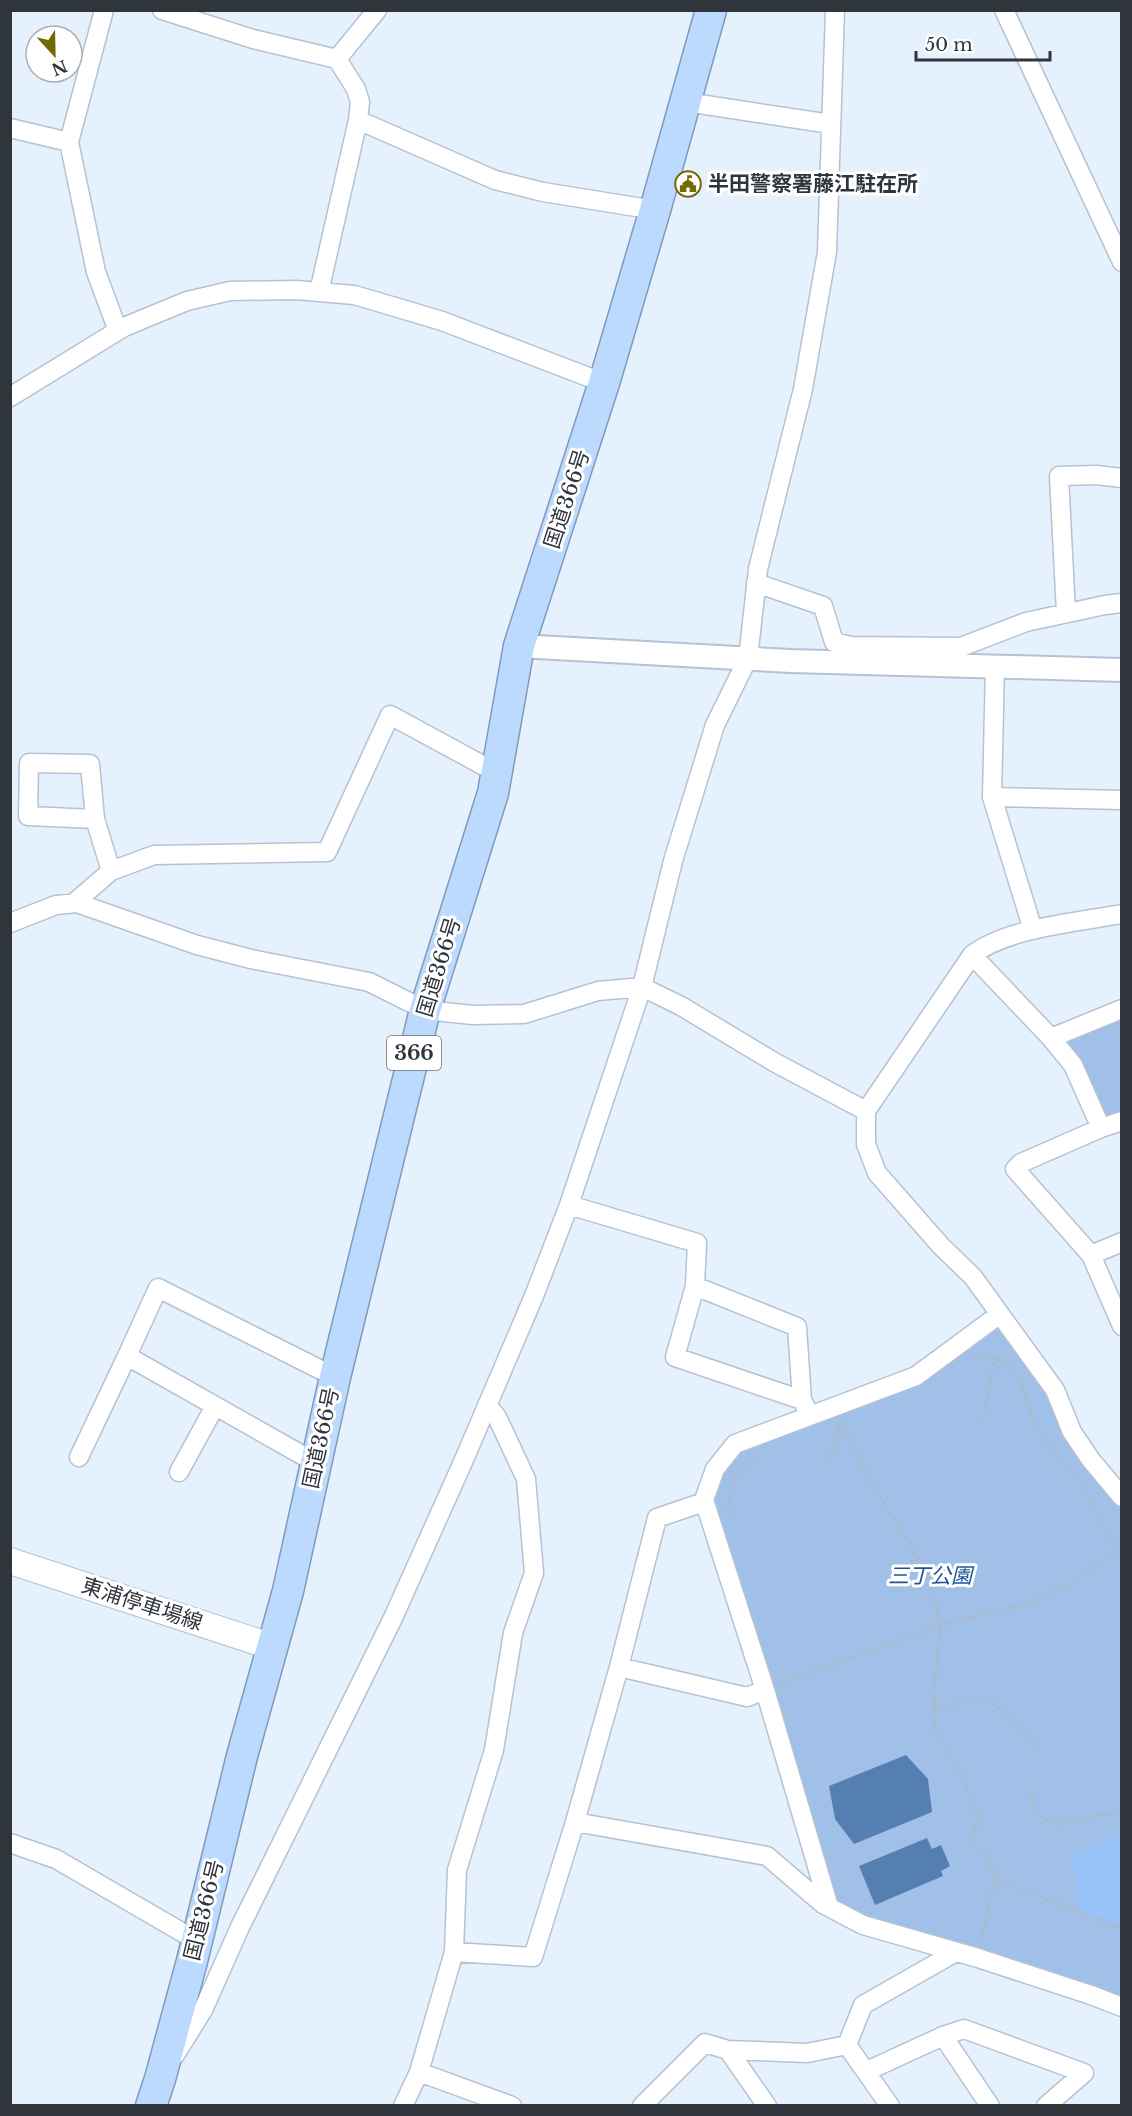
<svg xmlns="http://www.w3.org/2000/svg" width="1132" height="2116" font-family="'Libre Baskerville','Noto Sans JP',serif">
	<rect width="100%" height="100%" fill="#e6f1fe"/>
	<path fill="#a1c0e7" d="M1121 1016V1112L1108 1117 1100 1114 1083 1063 1064 1045 1069 1038Z
		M1000 1314 1121 1497V2007L829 1907 704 1502 735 1444 916 1376Z"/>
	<path fill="#97c3fa" d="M1117 1835 1121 1840V1928L1081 1911 1072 1856Z"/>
	<path fill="#557eb1" d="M906 1755 928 1779 932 1812 854 1844 835 1819 829 1786Z
		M927 1838 932 1849 941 1845 950 1866 941 1871 943 1876 875 1905 859 1866Z"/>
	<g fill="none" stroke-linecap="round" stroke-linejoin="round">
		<g stroke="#b5c2d3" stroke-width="21">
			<path id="minor" d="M104 10 69 142 96 272 118 331
				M162 10 253 39 337 59 356 89 360 102 358 120 319 292
				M1004 10 1122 262
				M337 59 377 10
				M686 102 831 124
				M358 120 495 180 543 192 655 210
				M10 128 69 142
				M10 397 124 327 187 301 230 291 296 290 354 295 368 299 442 321 604 383
				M756 583 823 606 834 642 851 646 961 647 1026 622 1105 605 1122 603
				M1066 613 1059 476 1096 475 1122 478
				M995 666 992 797 1033 930
				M992 797 1122 800
				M111 871 154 855 327 852 390 715 497 773
				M74 903 111 871 95 819 90 764 29 763 28 816 95 819
				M1122 914C1077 922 1007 928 972 955L866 1111V1144L877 1173 941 1246 973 1277 1055 1390 1072 1432 1091 1460 1122 1497
				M10 923 56 905 77 903 197 945 251 959 369 982 425 1010 473 1015 524 1014 598 991 642 987 681 1006 774 1062 866 1111
				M972 955 1051 1038 1073 1065 1101 1128
				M1051 1038 1122 1009
				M1122 1121 1101 1128 1021 1163 1015 1169 1091 1255 1122 1326
				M569 1205 697 1243 695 1286 797 1327 802 1400 810 1415
				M1091 1255 1122 1242
				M695 1286 675 1357 802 1400
				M79 1457 127 1356
				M316 1463 127 1356 158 1288 335 1377
				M179 1472 215 1406
				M619 1667 747 1697 765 1690
				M575 1822 767 1856 823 1904 863 1925 978 1958 1091 1995 1122 2007
				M10 1843 56 1859 197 1941
				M829 1907 765 1690 704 1500 715 1469 735 1444 916 1376 1000 1314
				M454 1952 533 1957 575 1822 619 1667 657 1518 704 1502
				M943 2036 990 2106
				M847 2045 863 2005 956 1952
				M847 2045 890 2106
				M728 2050 767 2106
				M175 2055 203 2010 240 1927 393 1618 463 1462 534 1296 569 1205 642 987 673 861 715 725 748 658 758 569 803 389 827 252 835 10
				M867 2071 943 2036 964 2029 1084 2073 1046 2106
				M419 2072 512 2106
				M403 2106 419 2072 454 1952 457 1870 494 1750 513 1633 534 1573 526 1479 497 1417 487 1405
				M642 2106 705 2043 728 2050 807 2053 847 2045"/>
		</g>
		<g stroke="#b5c2d3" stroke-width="26">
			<path id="tertiary" d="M519 646 791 661 1122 670"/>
		</g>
		<g stroke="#b5c2d3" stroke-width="28">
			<path id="secondary" d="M10 1561 273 1647"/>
		</g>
		<g stroke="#819aba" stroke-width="33">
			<path id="trunk" d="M151 2106 160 2079 192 1961 242 1756 288 1591 335 1377 425 1010 493 793 519 646 604 383 655 210 711 10"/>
		</g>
		<path stroke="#aeb8c3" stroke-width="3" stroke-dasharray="3 3" stroke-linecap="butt" d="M983 1419 995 1358
			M840 1422 874 1487 929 1575 941 1625 934 1689 935 1729 962 1778 978 1817 972 1844 989 1858 995 1880 981 1941
			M829 1461 840 1424
			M729 1517 728 1502 736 1474 757 1455
			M892 1577 919 1556
			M780 1684 941 1625 1027 1604 1071 1584 1119 1549 1106 1534 1095 1507 1080 1482 1052 1451 1036 1428 1020 1381 1008 1365 995 1358H972
			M934 1711C947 1707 971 1699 985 1701 1002 1703 1025 1734 1037 1747
			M1032 1790 1033 1812 1056 1825 1098 1815 1122 1814
			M995 1880 1122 1928"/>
		<use href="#minor" stroke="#fff" stroke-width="18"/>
		<use href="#tertiary" stroke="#fff" stroke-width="22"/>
		<use href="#secondary" stroke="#fff" stroke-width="26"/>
		<use href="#trunk" stroke="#bcdafe" stroke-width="30"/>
	</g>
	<defs>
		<g id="civic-ring" transform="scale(1.35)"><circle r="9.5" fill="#fff" stroke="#716901" stroke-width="1.5"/><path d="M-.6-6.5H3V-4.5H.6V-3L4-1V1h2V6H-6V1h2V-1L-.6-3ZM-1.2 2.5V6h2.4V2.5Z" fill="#716901"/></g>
	</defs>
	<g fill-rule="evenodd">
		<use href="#civic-ring" x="688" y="184"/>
	</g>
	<g text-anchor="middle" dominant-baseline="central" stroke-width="6" stroke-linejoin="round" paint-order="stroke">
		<rect fill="#fff" stroke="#6e7276" stroke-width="1.5" x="387" y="1036" width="54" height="34" rx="4.5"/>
		<g font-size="20" font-weight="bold" fill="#30353c">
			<text x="414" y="1053">366</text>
		</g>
		<g font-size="21" font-weight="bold" fill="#30353c" stroke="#fff" text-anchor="start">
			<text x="708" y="184">半田警察署藤江駐在所</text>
		</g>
		<g font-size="21" fill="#30353c" stroke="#fff">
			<text transform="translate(567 499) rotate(-72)">国道366号</text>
			<text transform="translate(439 967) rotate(-73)">国道366号</text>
			<text transform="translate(321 1438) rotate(-78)">国道366号</text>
			<text transform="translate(142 1604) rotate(18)">東浦停車場線</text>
			<text transform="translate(204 1910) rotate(-76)">国道366号</text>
		</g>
		<g font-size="21" font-style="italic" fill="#1c5596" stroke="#fff">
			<text x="930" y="1576">三丁公園</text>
		</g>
	</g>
	<rect width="1132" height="2116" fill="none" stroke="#30353c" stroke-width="24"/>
	<g transform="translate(54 54) rotate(158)"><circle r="28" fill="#ffffff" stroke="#acaeb1" stroke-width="1.5"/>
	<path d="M0-4.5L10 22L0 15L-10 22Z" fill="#716901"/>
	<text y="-9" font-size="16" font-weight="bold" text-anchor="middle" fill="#30353c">N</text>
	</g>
	<path d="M916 51v9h134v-9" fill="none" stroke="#30353c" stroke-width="3"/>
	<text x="925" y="51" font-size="18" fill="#30353c" stroke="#ffffff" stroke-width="4.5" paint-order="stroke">50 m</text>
</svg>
